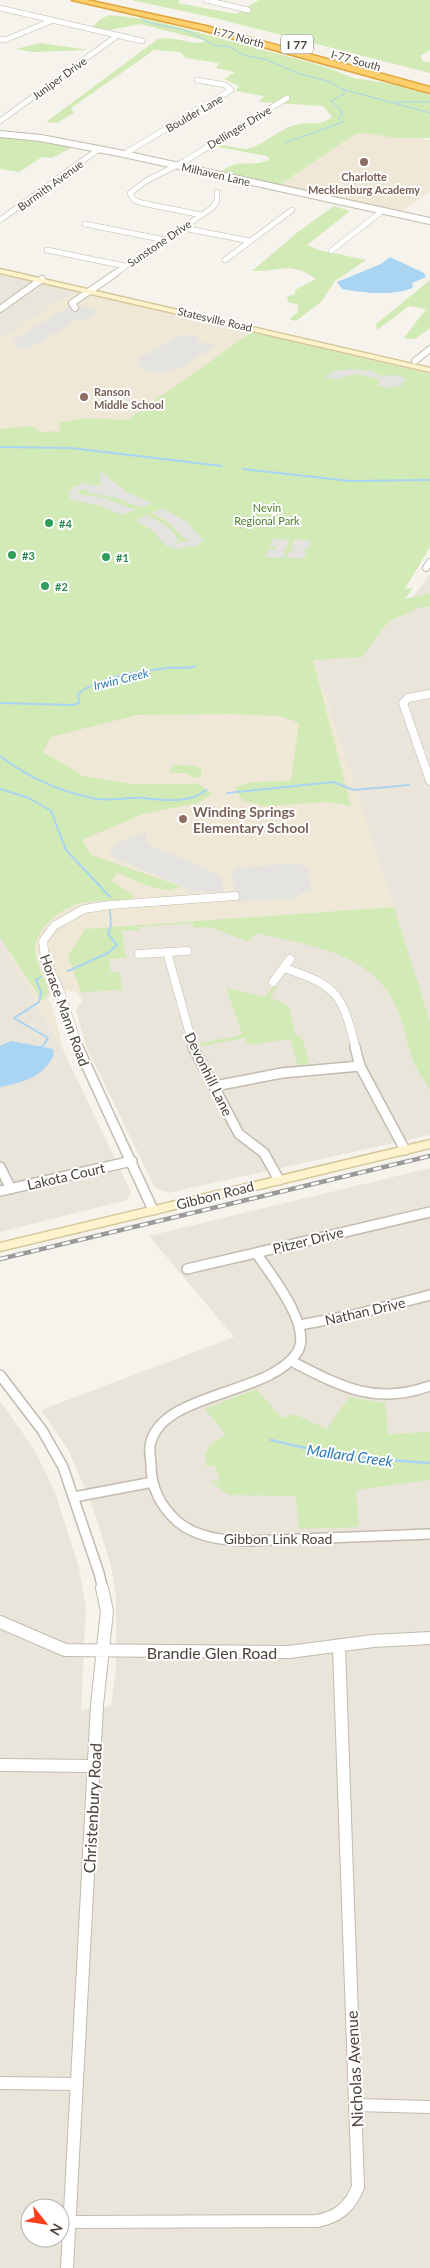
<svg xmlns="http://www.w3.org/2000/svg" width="430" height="2268" font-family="Lato,sans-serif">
	<rect width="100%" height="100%" fill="#f6f3ec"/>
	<path fill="#eae5da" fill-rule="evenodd" d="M0 274 2 275 75 291 0 341Z
		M430 574V1135L172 1192 163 1191 154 1186 86 1046 76 1010 82 1002 80 986 68 956 85 929 394 907 313 659 402 601 413 597Z
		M0 937 64 1052 131 1192 127 1200 0 1232Z
		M430 1168V2268H0V1401L34 1449 55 1492 79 1568 86 1608 81 1710 111 1706 116 1668V1595L111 1566 92 1505 69 1451 41 1410 234 1337 149 1236ZM30 2208H60V2238H30Z"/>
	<path fill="#efe8d6" d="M354 125 430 140V192L399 214 263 184Z
		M75 291 99 297 252 332 72 472 0 453V341Z
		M313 659 394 907 85 929 68 956 80 986 82 998 76 992 64 990 53 993 48 999 53 1008 64 1052 0 937V732Z"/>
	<path fill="#d2eab5" d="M131 0H180L178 3 236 14 259 0H430V50L420 56 423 61 430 62V73L215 18Z
		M109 15 146 19 182 28 326 67 353 78 392 84 430 95V138H396L366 133 355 134 279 185 221 172C239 157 252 169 270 159L267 156 213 146C226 142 240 152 251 148 268 142 281 127 300 124 312 122 322 126 332 117L323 106 259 102 264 96 236 91 239 86 224 79 235 72 216 68 219 63 186 58 180 52 154 50 71 108 74 113 57 123 46 122 158 39C179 35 189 47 207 41L140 24 110 30 93 27 99 20Z
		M40 43 89 50 33 52 16 49Z
		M0 136 47 142 71 148 52 158 42 157 19 172 0 169Z
		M334 206 350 211 307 245 319 250 366 260 335 281 322 301 296 321 289 319 298 312V305L288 302 287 297 295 294V290L316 279C290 260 280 272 252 271L298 232Z
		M430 280V328L415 339 404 338 426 309 409 306 377 330 376 324Z
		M252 332 430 374V547L405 589 413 588 405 599 430 593V607H420L388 622 362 657 313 660 351 806 329 802 263 806 242 800 234 787 253 782 291 781 299 723 280 716 231 714 137 715 51 737 43 752 83 776 132 784H199L212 794 198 803 143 814 82 840 91 855 180 886C163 897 134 879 117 873L112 881 133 895 132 899C115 901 98 900 81 903 61 907 32 931 35 953 37 966 46 979 49 993L42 1001 0 937V429L32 426 40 432 61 431 59 423 85 418 127 420Z
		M176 765 195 766 201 769V776L195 778 186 773H171L169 770Z
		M394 907 430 1022V1090C425 1081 418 1072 414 1063 406 1044 404 1023 395 1004 372 952 306 945 257 933L248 942 211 927 194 928 192 923 139 927 140 930 122 931 126 958 109 959 111 972H119L123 990 81 992 68 956 85 929Z
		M274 986 278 987 270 998 284 1003 289 1008 295 1033 303 1040 309 1064 298 1065 290 1039 248 1045 245 1038 202 1046 200 1043 237 1036 242 1033 226 988 265 997Z
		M256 1389 282 1418 294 1414 327 1429 349 1397 385 1403 388 1434 430 1432V1480L356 1490 359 1527 299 1529 296 1496 229 1495 211 1482 220 1480 215 1465 206 1466 205 1454 211 1443 226 1435 205 1409Z"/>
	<path fill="#e5e3e0" d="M77 305 101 311 83 321 77 320 29 349H19L13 345 14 340 66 308Z
		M180 335H192L199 338 198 341 215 346 181 368H176L168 372 157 373 143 370 145 368 138 365 141 357Z
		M349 369 371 371 384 377 386 375H396L403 377 406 382 400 383 403 385 401 386 389 388 376 385 380 383 376 378 355 374 335 380 324 377 335 371Z
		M100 471 128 493 152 503 141 508 120 499 86 492 87 489 81 490 77 494 101 497 136 510 122 515 100 506 69 499 71 495 67 494 75 486H79L82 483 100 486Z
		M163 508 188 523 204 542 198 543V546L175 549 173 547H167L152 530 135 520 147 515 168 527 179 540 175 541 176 543 191 541 185 539 165 520 151 513Z
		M273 539 289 540 287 548 281 549 286 550 283 558 265 557 268 550H275V547H269Z
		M294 540H311L308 549 302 551 306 552 304 559 286 558 290 551 296 550 291 548Z
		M145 832 148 844 216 873 223 883V892H188L186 888 114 858 111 855 110 851 117 843Z
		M297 863 307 868 312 888 311 891 299 894 300 898 237 902 231 875 236 868Z"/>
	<path fill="#a9d4f2" d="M390 257 424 273 426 277 412 283 413 288C392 296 363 293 342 289L337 282 381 264Z
		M11 1041 53 1049 54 1055C42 1078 24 1082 0 1087V1046Z"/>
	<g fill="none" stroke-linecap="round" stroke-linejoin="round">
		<path stroke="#a9d4f2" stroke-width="1" d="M141 18 146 22 188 31 214 45 231 47 243 55 267 60 297 73 330 82 342 89 430 113
			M394 102H430
			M285 143 343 122 338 118 342 116 341 110 331 101 344 94V90"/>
		<path stroke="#a9d4f2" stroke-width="2" d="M0 447 71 448 222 466
			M243 469 350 481 430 480
			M0 703 73 705 79 703 78 694C100 676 140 671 168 668 177 666 186 670 195 666
			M0 756C27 777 63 793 97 799 112 801 128 797 143 798 164 800 189 804 206 790
			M0 789 29 798 51 811 66 850 110 897
			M227 793 333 782 354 790 409 785
			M68 971 108 953 117 945 108 934 111 925 110 911
			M38 1049 43 1046 48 1038 14 1018 39 1002 41 992 36 980 41 977"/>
		<path stroke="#a9d4f2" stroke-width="2.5" d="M37 1049 40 1047
			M271 1440C324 1454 376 1460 430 1463"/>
		<g stroke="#c2bbae" stroke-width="6">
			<path id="minor-far4" d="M206 0 248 10
				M0 8 142 41
				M0 39 5 40 53 20
				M0 121 118 35
				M124 154 231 90 225 85 197 80
				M202 215 142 203 134 200 130 193 146 181 185 161 287 98
				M0 220 99 149
				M85 224 165 240
				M183 228 250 241
				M47 250 125 266
				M331 251 382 211
				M225 260 292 210
				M114 274 212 208 217 201V192"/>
		</g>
		<g stroke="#c2bbae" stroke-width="8">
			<path id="minor-far3" d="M75 308 72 303 116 273
				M0 309 42 279
				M415 361 430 349
				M426 568 430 562"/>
		</g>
		<g stroke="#c2bbae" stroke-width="9">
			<path id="minor-far2" d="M430 694 408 698 403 703 430 781
				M167 952 194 1049
				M139 954 187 951
				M284 968C339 986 342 995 356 1049
				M273 982 290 959
				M79 1049 59 989 45 959 43 941 54 926 84 909 110 905 235 896"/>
		</g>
		<g stroke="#c2bbae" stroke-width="12">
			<path id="minor-far1" d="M78 1047 153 1210
				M193 1047 239 1134 264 1153 279 1180
				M355 1047 360 1066 405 1150
				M215 1086 282 1073 360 1066
				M0 1167 11 1189
				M0 1191 132 1161
				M256 1253C270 1273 312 1326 298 1351 272 1396 159 1391 150 1446 149 1452 151 1459 151 1465 151 1487 161 1507 178 1522 197 1538 225 1541 250 1541L430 1534
				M187 1269 430 1212
				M300 1325 353 1315 430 1295
				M291 1361C340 1386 374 1406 430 1386
				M0 1375 42 1430 63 1467 99 1573 103 1590
				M74 1497 153 1482"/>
		</g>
		<g stroke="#c2bbae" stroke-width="14">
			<path id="minor" d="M0 1622 65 1650 289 1652 373 1641 430 1638
				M0 1765 94 1766
				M0 2083 77 2084
				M356 2105 430 2107
				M69 2222 317 2221C338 2217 350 2207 358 2187L339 1647
				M67 2268 97 1705 107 1611 102 1588"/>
		</g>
		<g stroke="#c2bbae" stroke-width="8">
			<path id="tertiary" d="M0 134 41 138 124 154 430 221"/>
		</g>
		<g stroke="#d6c79b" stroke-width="3">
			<path id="secondary" d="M0 269 430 368V372L0 273Z
				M430 1140V1148L0 1251V1243Z"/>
		</g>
		<g stroke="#e0a43c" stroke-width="3">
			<path id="motorway" d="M72 0H87L206 26 430 87V93L202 30Z"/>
		</g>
		<use href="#minor-far4" stroke="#fff" stroke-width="5"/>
		<use href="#minor-far3" stroke="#fff" stroke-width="6"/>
		<use href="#minor-far2" stroke="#fff" stroke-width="8"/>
		<use href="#minor-far1" stroke="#fff" stroke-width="9"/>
		<use href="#minor" stroke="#fff" stroke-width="12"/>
		<use href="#tertiary" stroke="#fff" stroke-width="6"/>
		<use href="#secondary" fill="#fff3cd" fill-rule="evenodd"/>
		<use href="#motorway" fill="#ffcf6e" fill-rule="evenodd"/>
		<g stroke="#9a9a9a" stroke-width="4.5">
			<path id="rail" d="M0 1259 430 1156"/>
		</g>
		<use href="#rail" stroke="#fff" stroke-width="2.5" stroke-dasharray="8" stroke-linecap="butt"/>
	</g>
	<g fill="#8d6e63" stroke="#fff" stroke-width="2">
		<circle cx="364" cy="162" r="5"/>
		<circle cx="84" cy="397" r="5"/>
		<circle cx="183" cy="819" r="5"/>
	</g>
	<g fill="#2e9e5b" stroke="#fff" stroke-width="2">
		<circle cx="49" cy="523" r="5"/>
		<circle cx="12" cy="555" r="5"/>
		<circle cx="106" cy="557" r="5"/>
		<circle cx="45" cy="586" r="5"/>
	</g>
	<g text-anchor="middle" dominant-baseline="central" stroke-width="4" stroke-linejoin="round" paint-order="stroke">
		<g font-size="11" fill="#4b4439" stroke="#fff">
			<text transform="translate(239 37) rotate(15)">I-77 North</text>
			<text transform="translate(356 60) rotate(15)">I-77 South</text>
			<text transform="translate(59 78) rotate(-36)">Juniper Drive</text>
			<text transform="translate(194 113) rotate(-30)">Boulder Lane</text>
			<text transform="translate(239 127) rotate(-31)">Dellinger Drive</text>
			<text transform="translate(216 174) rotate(13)">Milhaven Lane</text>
			<text transform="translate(50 185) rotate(-36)">Burmith Avenue</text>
			<text transform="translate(159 243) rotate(-34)">Sunstone Drive</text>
			<text transform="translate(215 319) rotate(13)">Statesville Road</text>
		</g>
		<g font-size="11" font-weight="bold" fill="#785e54" stroke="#fff">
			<text x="364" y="176">Charlotte<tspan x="364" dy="13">Mecklenburg Academy</tspan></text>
			<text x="94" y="391" text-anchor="start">Ranson<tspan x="94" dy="13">Middle School</tspan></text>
		</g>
		<g font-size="11" fill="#4a7f2a" stroke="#fff">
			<text x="267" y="507">Nevin<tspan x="267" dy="13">Regional Park</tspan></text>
		</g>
		<g font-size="11" font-weight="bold" fill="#27864d" stroke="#fff" text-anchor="start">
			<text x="59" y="523">#4</text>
			<text x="22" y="555">#3</text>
			<text x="116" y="557">#1</text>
			<text x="55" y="586">#2</text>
		</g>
		<rect fill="#fff" stroke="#817c74" stroke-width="1" x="281" y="34.5" width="32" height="19" rx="4"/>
		<g font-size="12" font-weight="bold" fill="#4b4439">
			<text x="297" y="44">I 77</text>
		</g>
		<g font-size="12" font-style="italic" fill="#2e7ab2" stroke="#fff">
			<text transform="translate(121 679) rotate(-14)">Irwin Creek</text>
		</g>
		<g font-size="14" font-weight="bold" fill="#785e54" stroke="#fff" text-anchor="start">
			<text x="193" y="811">Winding Springs<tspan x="193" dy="16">Elementary School</tspan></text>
		</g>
		<g font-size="14" fill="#4b4439" stroke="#fff">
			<text transform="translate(65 1010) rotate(70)">Horace Mann Road</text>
			<text transform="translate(209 1074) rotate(64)">Devonhill Lane</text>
			<text transform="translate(66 1176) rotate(-13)">Lakota Court</text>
			<text transform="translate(215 1195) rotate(-14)">Gibbon Road</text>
			<text transform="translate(308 1240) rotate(-14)">Pitzer Drive</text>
			<text transform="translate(365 1311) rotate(-13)">Nathan Drive</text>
			<text x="278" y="1538">Gibbon Link Road</text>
		</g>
		<g font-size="15" font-style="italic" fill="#2e7ab2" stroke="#fff">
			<text transform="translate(350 1455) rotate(8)">Mallard Creek</text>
		</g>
		<g font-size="16" fill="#4b4439" stroke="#fff">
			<text x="212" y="1652">Brandie Glen Road</text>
			<text transform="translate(92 1808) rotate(-87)">Christenbury Road</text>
			<text transform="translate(354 2069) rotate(-93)">Nicholas Avenue</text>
		</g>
	</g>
	<g transform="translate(45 2223) rotate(120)"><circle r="24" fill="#ffffff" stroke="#b7b4b0"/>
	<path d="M0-4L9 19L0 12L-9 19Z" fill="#fc3f1d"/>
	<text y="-8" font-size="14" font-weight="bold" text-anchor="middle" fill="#4b4439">N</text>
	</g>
</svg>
